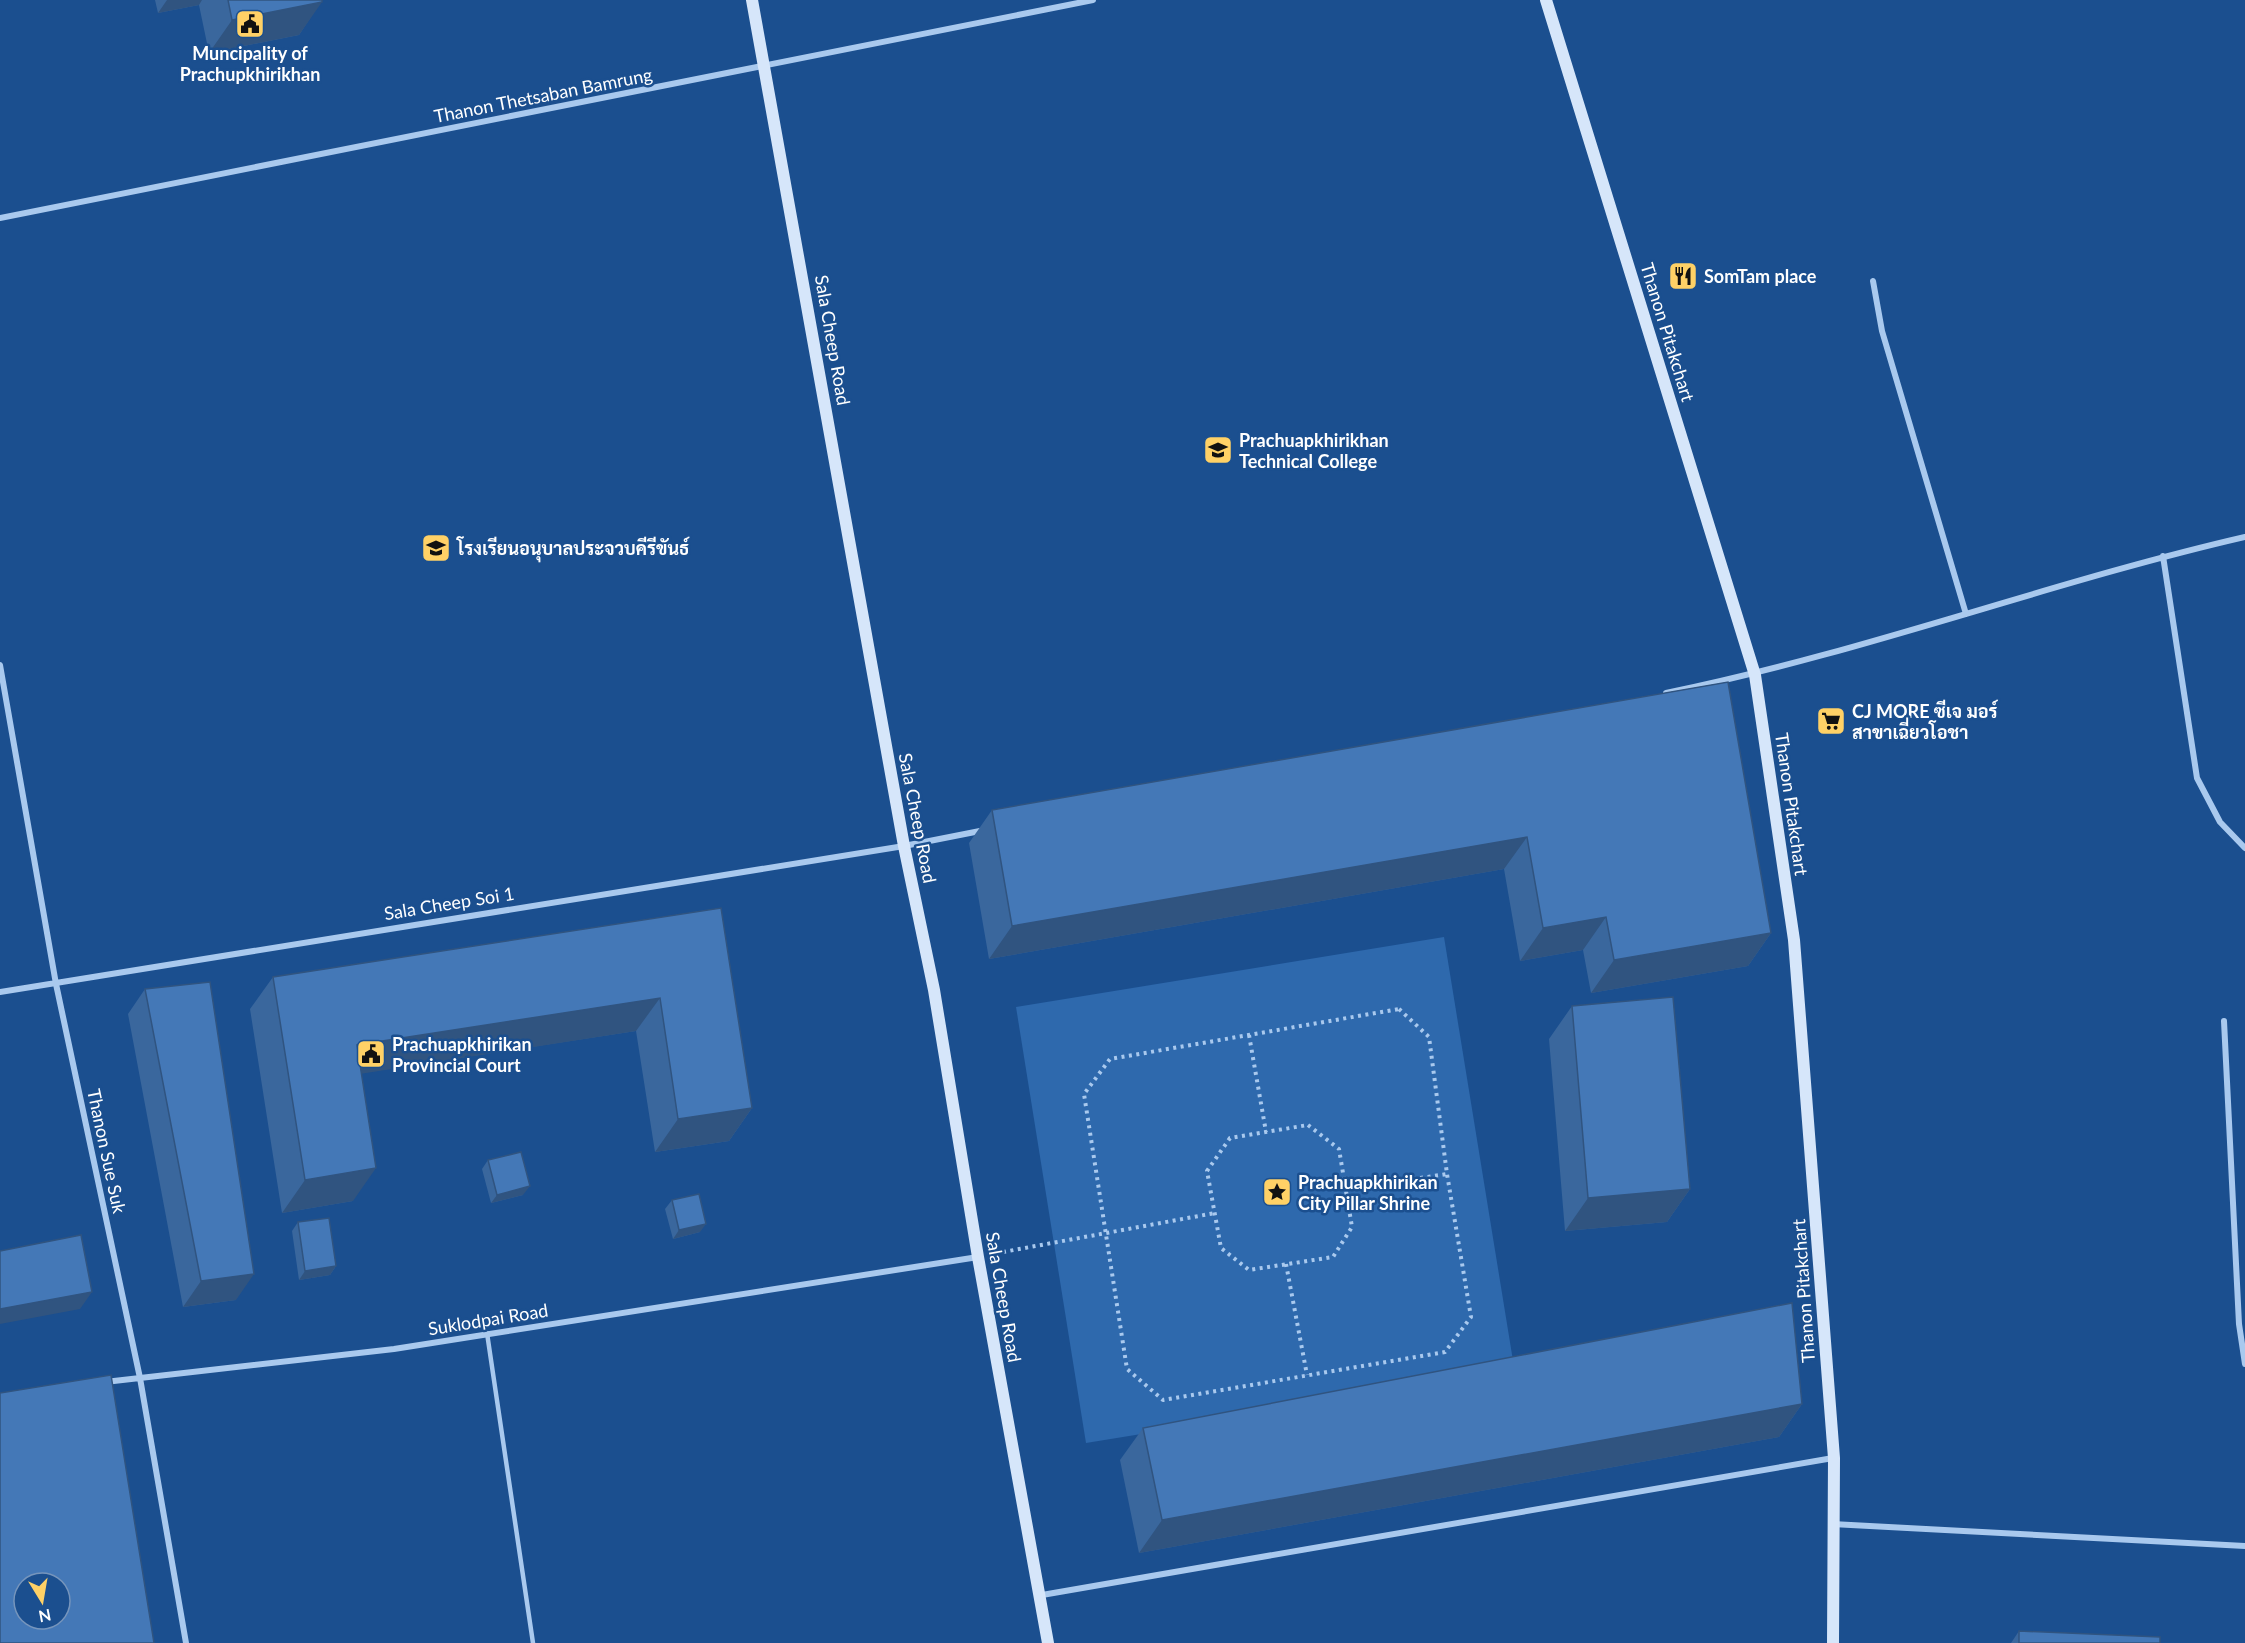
<svg xmlns="http://www.w3.org/2000/svg" width="2245" height="1643" font-family="Lato,Sarabun,sans-serif">
	<rect width="100%" height="100%" fill="#1b4f8f"/>
	<path fill="#2e69ad" d="M1444 937 1515 1373 1086 1443 1016 1007Z"/>
	<g fill="none" stroke-linecap="round" stroke-linejoin="round">
		<path stroke="#a9c9ee" stroke-width="4" stroke-dasharray="3 4.5" stroke-linecap="butt" d="M1399 1009 1429 1037 1447 1174 1471 1317 1445 1352 1163 1400 1127 1369 1084 1094 1110 1059Z
			M1249 1035 1266 1132
			M1308 1125 1339 1149 1352 1227 1333 1257 1249 1270 1221 1248 1207 1171 1230 1138Z
			M1346 1189 1447 1174
			M1003 1252 1215 1213
			M1286 1264 1307 1375"/>
		<path stroke="#a9c9ee" stroke-width="4.5" d="M487 1333 533 1643"/>
		<path stroke="#a9c9ee" stroke-width="6" d="M0 218 1093 0
			M1873 281 1882 331 1966 614
			M2163 556 2197 778 2220 822 2245 848
			M0 665 56 984 140 1378 186 1643
			M1666 693C1862 653 2050 582 2245 537
			M0 992 904 846 985 830
			M2224 1021 2239 1324 2245 1364
			M105 1382 394 1349 978 1257
			M1832 1524 2245 1546
			M1042 1595 1833 1458"/>
		<path stroke="#d6e6fa" stroke-width="12" d="M752 0 904 846 934 990 978 1257 1048 1643
			M1546 0 1755 675 1794 940 1834 1458 1833 1643"/>
	</g>
	<path fill="#3a679d" d="M155 0H322L299 35 209 53 199 5 158 13Z
		M1728 682 1771 933 1748 966 1591 993 1583 950 1520 961 1504 869 989 959 969 843 992 810Z
		M721 908 752 1108 729 1141 655 1152 636 1031 362 1073 353 1201 282 1213 250 1009 273 977Z
		M145 989 236 1300 183 1307 128 1014Z
		M1572 1006 1690 1189 1667 1222 1565 1231 1549 1039Z
		M488 1160 523 1195 491 1203 482 1169Z
		M672 1200 700 1232 673 1239 665 1209Z
		M298 1222 336 1266 330 1275 299 1280 292 1231Z
		M1802 1404 1779 1437 1139 1553 1120 1460 1143 1428Z
		M2019 1631 2160 1643H2011Z"/>
	<path fill="#305480" d="M167 0H202L199 5 158 13Z
		M322 2 299 35 209 53 232 20Z
		M1527 837 1504 869 989 959 1012 926Z
		M1606 917 1583 950 1520 961 1543 928Z
		M1771 933 1748 966 1591 993 1614 960Z
		M660 998 636 1031 334 1078 357 1045Z
		M752 1108 729 1141 655 1152 678 1119Z
		M376 1168 353 1201 282 1213 305 1180Z
		M530 1186 523 1195 491 1203 497 1195Z
		M1690 1189 1667 1222 1565 1231 1588 1198Z
		M706 1224 700 1232 673 1239 679 1230Z
		M336 1266 330 1275 299 1280 305 1271Z
		M254 1274 236 1300 183 1307 201 1281Z
		M92 1292 80 1309 0 1324V1309Z
		M1802 1404 1779 1437 1139 1553 1162 1520Z"/>
	<path fill="#4478b7" stroke="#305480" stroke-width="1.5" fill-rule="evenodd" d="M228 0H322V2L232 20Z
		M1728 682 1771 933 1614 960 1606 917 1543 928 1527 837 1012 926 992 810Z
		M721 908 752 1108 678 1119 660 998 357 1045 376 1168 305 1180 273 977Z
		M210 982 254 1274 201 1281 145 989Z
		M1673 997 1690 1189 1588 1198 1572 1006Z
		M521 1152 530 1186 497 1195 488 1160Z
		M699 1194 706 1224 679 1230 672 1200Z
		M329 1218 336 1266 305 1271 298 1222Z
		M81 1235 92 1292 0 1309V1251Z
		M1792 1303 1802 1404 1162 1520 1143 1428Z
		M111 1375 154 1643H0V1393ZM24 1583H60V1619H24Z
		M2019 1631 2160 1637V1643H2019Z"/>
	<defs>
		<g id="civic-square" transform="scale(1.5)"><rect x="-9" y="-9" width="18" height="18" rx="4" fill="#ffd166" stroke="#1b4f8f"/><path d="M-.6-6.5H3V-4.5H.6V-3L4-1V1h2V6H-6V1h2V-1L-.6-3ZM-1.2 2.5V6h2.4V2.5Z" fill="#111"/></g>
		<g id="restaurant-square" transform="scale(1.5)"><rect x="-9" y="-9" width="18" height="18" rx="4" fill="#ffd166" stroke="#1b4f8f"/><path d="M-5-6h1v4h1v-4h1v4h1v-4h1v5L-1.5 .5V6h-2V.5L-5-1ZM5-6V6H3V1.5H1.5Q1.5-4 5-6Z" fill="#111"/></g>
		<g id="university-square" transform="scale(1.5)"><rect x="-9" y="-9" width="18" height="18" rx="4" fill="#ffd166" stroke="#1b4f8f"/><path d="M0-5L7-2L0 1L-7-2ZM-4 1L0 2.5L4 1V4Q0 6-4 4Z" fill="#111"/></g>
		<g id="school-square" transform="scale(1.5)"><rect x="-9" y="-9" width="18" height="18" rx="4" fill="#ffd166" stroke="#1b4f8f"/><path d="M0-5L7-2L0 1L-7-2ZM-4 1L0 2.5L4 1V4Q0 6-4 4Z" fill="#111"/></g>
		<g id="supermarket-square" transform="scale(1.5)"><rect x="-9" y="-9" width="18" height="18" rx="4" fill="#ffd166" stroke="#1b4f8f"/><path d="M-6-5.5h2.5l.6 2H6L4.5 2H-2.5L-4.4-4H-6ZM-1.5 3.2a1.3 1.3 0 1 0 .1 0ZM3 3.2a1.3 1.3 0 1 0 .1 0Z" fill="#111"/></g>
		<g id="sight-square" transform="scale(1.5)"><rect x="-9" y="-9" width="18" height="18" rx="4" fill="#ffd166" stroke="#1b4f8f"/><path d="M0-6L1.8-2.2L6-1.7L2.9 1.2L3.7 5.4L0 3.3L-3.7 5.4L-2.9 1.2L-6-1.7L-1.8-2.2Z" fill="#111"/></g>
	</defs>
	<g fill-rule="evenodd">
		<use href="#civic-square" x="250" y="24"/>
		<use href="#restaurant-square" x="1683" y="276"/>
		<use href="#university-square" x="1218" y="450"/>
		<use href="#school-square" x="436" y="548"/>
		<use href="#supermarket-square" x="1831" y="721"/>
		<use href="#civic-square" x="371" y="1054"/>
		<use href="#sight-square" x="1277" y="1192"/>
	</g>
	<g text-anchor="middle" dominant-baseline="central" stroke-width="5" stroke-linejoin="round" paint-order="stroke">
		<g font-size="18" font-weight="bold" fill="#fff" stroke="#1b4f8f" text-anchor="start">
			<text x="250" y="53" text-anchor="middle">Muncipality of<tspan x="250" dy="21">Prachupkhirikhan</tspan></text>
			<text x="1704" y="276">SomTam place</text>
			<text x="1239" y="440">Prachuapkhirikhan<tspan x="1239" dy="21">Technical College</tspan></text>
			<text x="457" y="548">โรงเรียนอนุบาลประจวบคีรีขันธ์</text>
			<text x="1852" y="711">CJ MORE ซีเจ มอร์<tspan x="1852" dy="21">สาขาเฉี่ยวโอชา</tspan></text>
			<text x="392" y="1044">Prachuapkhirikan<tspan x="392" dy="21">Provincial Court</tspan></text>
			<text x="1298" y="1182">Prachuapkhirikan<tspan x="1298" dy="21">City Pillar Shrine</tspan></text>
		</g>
		<g font-size="18" fill="#fff" stroke="#1b4f8f">
			<text transform="translate(543 95) rotate(-11)">Thanon Thetsaban Bamrung</text>
			<text transform="translate(1668 332) rotate(73)">Thanon Pitakchart</text>
			<text transform="translate(833 340) rotate(80)">Sala Cheep Road</text>
			<text transform="translate(1792 804) rotate(82)">Thanon Pitakchart</text>
			<text transform="translate(918 818) rotate(79)">Sala Cheep Road</text>
			<text transform="translate(449 903) rotate(-9)">Sala Cheep Soi 1</text>
			<text transform="translate(107 1151) rotate(78)">Thanon Sue Suk</text>
			<text transform="translate(1803 1291) rotate(-94)">Thanon Pitakchart</text>
			<text transform="translate(1004 1297) rotate(80)">Sala Cheep Road</text>
			<text transform="translate(488 1319) rotate(-9)">Suklodpai Road</text>
		</g>
	</g>
	<g transform="translate(42 1601) rotate(169)"><circle r="28" fill="#1b4f8f" stroke="#7695bc" stroke-width="1.5"/>
	<path d="M0-4.5L10 22L0 15L-10 22Z" fill="#ffd166"/>
	<text y="-9" font-size="16" font-weight="bold" text-anchor="middle" fill="#ffffff">N</text>
	</g>
</svg>
